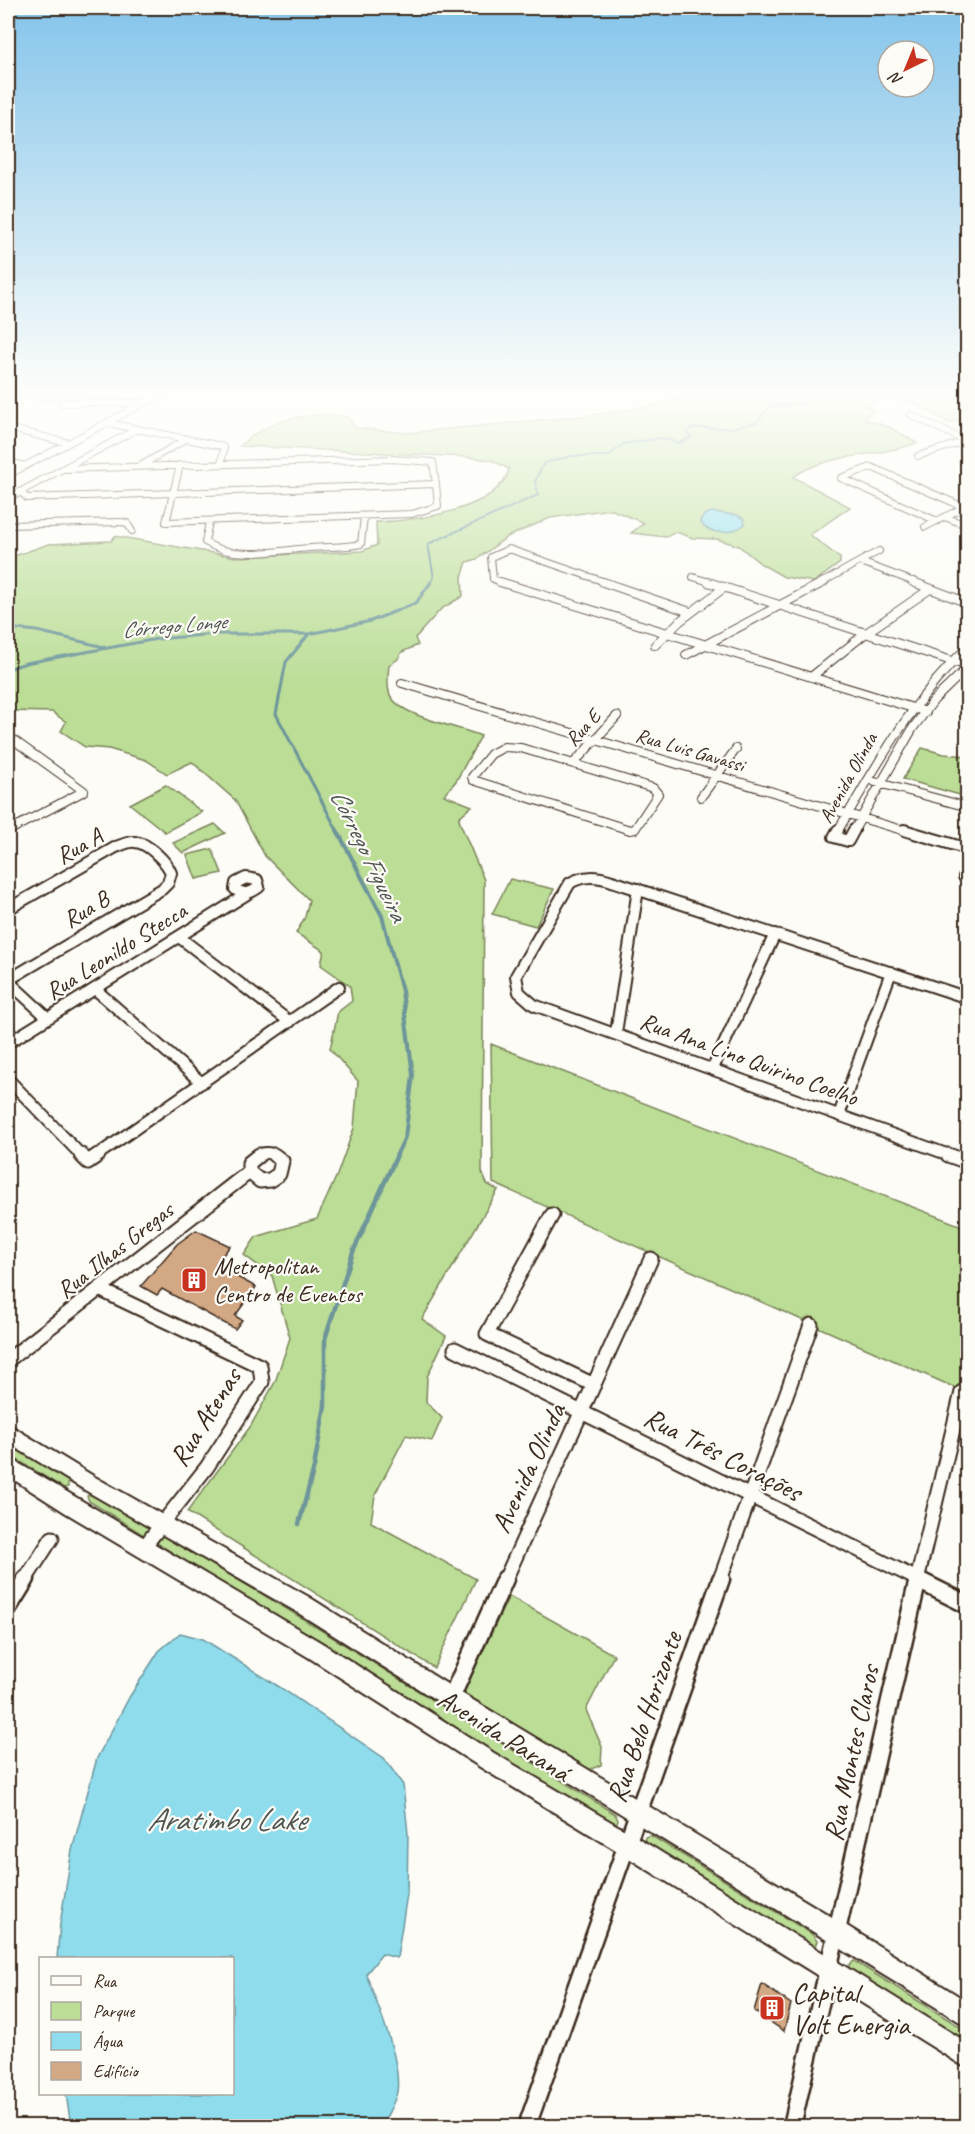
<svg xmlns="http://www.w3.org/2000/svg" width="975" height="2134" font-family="Caveat,sans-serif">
	<rect width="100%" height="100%" fill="#fdfcf7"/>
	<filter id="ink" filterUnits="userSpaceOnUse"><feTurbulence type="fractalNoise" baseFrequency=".0167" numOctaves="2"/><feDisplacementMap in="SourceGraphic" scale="12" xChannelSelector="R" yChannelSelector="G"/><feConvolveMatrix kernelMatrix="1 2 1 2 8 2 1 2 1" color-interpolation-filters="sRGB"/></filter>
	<g filter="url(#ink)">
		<path fill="#bbdd96" stroke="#7b845a" stroke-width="1.5" d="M692 393H950L967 409V418L949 423C932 414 907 396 888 397 880 398 872 402 865 406L874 410 864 419 889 427 917 443C877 458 829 452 793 477L850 507 810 535 840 558V563L814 582 784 577 761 564 739 546 717 539 693 538 676 532 666 537 631 533 644 523 610 509 550 518 507 537 477 559 467 562 462 577 463 596 441 609 415 638 418 645 402 652 398 659 389 665C388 674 386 689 391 697 404 718 458 726 481 736L456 781 444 795 472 806 459 817 460 823 484 880 482 1172 487 1184 498 1190 422 1319 446 1336 427 1377 426 1402 442 1418 432 1441 406 1435 375 1495 371 1522 476 1579 434 1668 187 1512 250 1427 275 1382 290 1338 272 1276 244 1255 256 1237 317 1219 337 1175 354 1128 358 1081 330 1049 338 1012 352 1001 350 986 321 965 324 951 296 933 305 917 309 900 265 856 235 800 192 762 167 774 146 760 109 749 85 747 61 731 66 722 52 712 8 711V558L49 544 111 541 115 536 236 557 362 551 377 545 376 522C412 521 499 511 509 469L491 460 466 457 240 446C267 419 312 410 349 417L355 428 407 433 580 416 631 410 678 399Z
			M922 748 944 754 967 756V797L903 779Z
			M166 785 202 812 165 832 130 804Z
			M215 824 225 833 183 853 173 843Z
			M212 849 222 873 196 879 187 855Z
			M510 879 554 889 536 926 492 914Z
			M491 1044 967 1228V1393L493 1183Z
			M8 1444 68 1481V1487L63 1488 8 1454Z
			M93 1492 300 1617 615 1814 618 1820 616 1824 611 1825 89 1501 87 1496Z
			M509 1596 614 1655 586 1710 602 1747 601 1765 589 1770 463 1693Z
			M650 1835 812 1934 817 1941 815 1946 810 1948 643 1843 645 1837Z
			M854 1961 967 2031V2047L849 1970V1965Z"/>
		<path fill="#8edcec" stroke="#6d959a" stroke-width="1.5" d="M711 512 737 515 744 519 745 524C733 534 709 537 700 521L704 515Z
			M180 1633 203 1639 281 1688 384 1758 403 1785 408 1834 407 1894 397 1958 382 1954 366 1974C377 2004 402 2061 397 2092 395 2103 386 2116 382 2126H71L66 2094H232V1958H57L60 1924 72 1850 97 1758 130 1696 159 1651Z"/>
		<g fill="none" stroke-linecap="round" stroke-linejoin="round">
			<path stroke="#6d959a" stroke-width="2" d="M430 583 434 578 428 544 538 495 535 481 544 463 572 456H609L623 444 661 438 679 443 692 437 686 432 691 428H731L757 422 770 406 815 403 812 397 814 393"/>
			<path stroke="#6d959a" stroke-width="3" d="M8 628 37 631 104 647
				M8 669 26 663 157 639 216 634H309
				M338 832 276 714 286 662 309 634 371 621 416 603 431 582"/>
			<path stroke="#6d959a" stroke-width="4" d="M337 830 382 916 402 991 413 1075 405 1137 396 1156"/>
			<path stroke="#6d959a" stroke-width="4.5" d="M299 1524 314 1467 325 1406V1339L353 1252 397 1155"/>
		</g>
		<path fill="#d3a885" stroke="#3b2a1e" stroke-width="1.5" d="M196 1230 230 1246 215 1265 256 1287 235 1316 242 1320 235 1329 162 1289 157 1295 141 1286 177 1244Z
			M762 1984 791 2004 784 2031 754 2011Z"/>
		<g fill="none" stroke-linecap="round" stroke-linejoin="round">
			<g stroke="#3b2a1e" stroke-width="8">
				<path id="minor-far4" d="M8 396 155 395
					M62 403H142
					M911 415 968 442
					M108 423 221 446 224 448 221 464
					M8 428 68 443
					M918 456 966 441
					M8 462 25 466
					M142 465 186 439
					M180 465 166 522 412 514 438 506 436 484
					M8 475 163 393
					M965 477 968 476
					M841 478 871 467 964 507
					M841 478 937 521
					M18 493 137 429
					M8 495 22 493 27 498 436 484 433 462 392 459 63 469
					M945 517 968 526
					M209 522 205 542C234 561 278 550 310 548 327 546 344 548 361 544L364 516
					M8 525 121 522 127 523 132 531
					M925 527 964 507
					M861 562 917 583
					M693 577 713 583
					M505 583 493 579 491 557 509 549 608 583
					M821 583 879 551"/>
			</g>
			<g stroke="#3b2a1e" stroke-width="10">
				<path id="minor-far3" d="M500 582 926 712
					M603 582 690 612
					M708 582 958 663
					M913 582 968 603
					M655 645 680 621 725 587
					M686 655 824 582
					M811 677 866 633 930 589
					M402 683 909 832
					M8 736 84 791 8 831
					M504 747 521 748 653 788 658 794 635 829 630 830 473 780 472 777 491 754Z
					M574 763 617 716
					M875 782 968 807
					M701 797 736 749
					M837 832C877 766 911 700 968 647
					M853 832 913 728 934 700 968 667"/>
			</g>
			<g stroke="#3b2a1e" stroke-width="14">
				<path id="minor-far2" d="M838 830 834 837 848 841 854 830
					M904 830 968 849
					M964 877 968 870
					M246 878 257 880 259 887C251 893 244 896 235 889L236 883Z
					M8 909 116 847C122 845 129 841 135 842 148 843 167 862 171 873L168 883 162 889 8 980
					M179 937 290 1022
					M8 981 48 1018
					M95 989 202 1083
					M616 1033 638 889
					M8 1043 247 894
					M713 1068 775 934
					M8 1079 82 1156
					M839 1115 891 972
					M96 1156 339 987
					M257 1156C263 1152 270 1152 276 1156
					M952 1156 534 1005 519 992 516 976 570 883C584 875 597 876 612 881L968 998"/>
			</g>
			<g stroke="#3b2a1e" stroke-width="17">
				<path id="minor-far1" d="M81 1155 88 1162 98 1155
					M259 1155 249 1163V1172L260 1181 270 1180 279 1174 282 1161 274 1155
					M948 1155 968 1162
					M552 1215 487 1334 594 1385
					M99 1289 260 1366 262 1382 207 1467 143 1548
					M455 1349 919 1580
					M8 1360 249 1172
					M25 1580 52 1538
					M505 1580 651 1259
					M720 1580 811 1325
					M917 1580 962 1392"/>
			</g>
			<g stroke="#3b2a1e" stroke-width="21">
				<path id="minor" d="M916 1579 968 1605
					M8 1608 26 1579
					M451 1698 505 1579
					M527 2126 721 1579
					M792 2126 918 1579"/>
			</g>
			<g stroke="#3b2a1e" stroke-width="4">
				<path id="major" d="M8 1424 95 1477 309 1597 458 1691 847 1926 968 2002V2027L444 1705 295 1611 83 1489 8 1443Z
					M8 1457 322 1643 494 1753 635 1836 968 2043V2069L619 1852 480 1767 308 1657 66 1513 8 1476Z"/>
			</g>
			<use href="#minor-far4" stroke="#fdfcf7" stroke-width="6"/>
			<use href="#minor-far3" stroke="#fdfcf7" stroke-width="8"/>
			<use href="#minor-far2" stroke="#fdfcf7" stroke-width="10"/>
			<use href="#minor-far1" stroke="#fdfcf7" stroke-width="13"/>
			<use href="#minor" stroke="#fdfcf7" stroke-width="16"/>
			<use href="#major" fill="#fdfcf7" fill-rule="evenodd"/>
		</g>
	</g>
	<linearGradient id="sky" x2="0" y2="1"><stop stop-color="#84c4ea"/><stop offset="0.57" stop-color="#fefefb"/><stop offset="1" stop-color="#fefefb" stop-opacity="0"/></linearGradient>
	<rect width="975" height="691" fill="url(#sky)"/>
	<defs>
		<g id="building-square" transform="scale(1.35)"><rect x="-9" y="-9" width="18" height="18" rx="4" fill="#c8321e" stroke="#fdfcf7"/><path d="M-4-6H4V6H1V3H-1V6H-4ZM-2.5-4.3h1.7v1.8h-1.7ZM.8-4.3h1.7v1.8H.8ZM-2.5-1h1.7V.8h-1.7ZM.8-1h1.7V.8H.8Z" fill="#fff"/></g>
	</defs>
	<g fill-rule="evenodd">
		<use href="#building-square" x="194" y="1280"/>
		<use href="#building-square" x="772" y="2008"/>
	</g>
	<g text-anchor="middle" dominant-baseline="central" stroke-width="4.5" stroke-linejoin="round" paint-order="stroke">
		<g font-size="20" fill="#3b2a1e" stroke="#fdfcf7">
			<text transform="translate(583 728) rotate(-48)">Rua E</text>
			<text transform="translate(690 750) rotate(16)">Rua Luis Gavassi</text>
			<text transform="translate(848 778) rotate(-61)">Avenida Olinda</text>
		</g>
		<g font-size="22" font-style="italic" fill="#505652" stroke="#fdfcf7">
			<text transform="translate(174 626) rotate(-5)">Córrego Longe</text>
		</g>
		<g font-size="24" fill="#3b2a1e" stroke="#fdfcf7">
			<text transform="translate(79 846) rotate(-29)">Rua A</text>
			<text transform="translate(86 909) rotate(-31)">Rua B</text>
			<text transform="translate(116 951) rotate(-32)">Rua Leonildo Stecca</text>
			<text transform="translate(749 1059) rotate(20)">Rua Ana Lino Quirino Coelho</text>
			<text transform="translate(115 1250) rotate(-38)">Rua Ilhas Gregas</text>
		</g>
		<g font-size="24" fill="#3b2a1e" stroke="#fdfcf7" text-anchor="start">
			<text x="214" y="1266">Metropolitan<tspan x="214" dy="28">Centro de Eventos</tspan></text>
		</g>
		<g font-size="26" font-style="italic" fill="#505652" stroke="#fdfcf7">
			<text transform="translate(369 855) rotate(64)">Córrego Figueira</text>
		</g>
		<g font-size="28" fill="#3b2a1e" stroke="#fdfcf7">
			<text transform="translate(205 1417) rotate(-58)">Rua Atenas</text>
			<text transform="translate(723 1454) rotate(27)">Rua Três Corações</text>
			<text transform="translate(528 1468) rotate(-65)">Avenida Olinda</text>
			<text transform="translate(644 1717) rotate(-71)">Rua Belo Horizonte</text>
			<text transform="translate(504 1735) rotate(32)">Avenida Paraná</text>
			<text transform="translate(851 1753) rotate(-78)">Rua Montes Claros</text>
		</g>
		<g font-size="28" fill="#3b2a1e" stroke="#fdfcf7" text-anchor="start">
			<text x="792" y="1992">Capital<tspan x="792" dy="32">Volt Energia</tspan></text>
		</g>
		<g font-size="32" font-style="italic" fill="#505652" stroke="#fdfcf7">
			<text x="226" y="1819">Aratimbo Lake</text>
		</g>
	</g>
	<rect width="975" height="2134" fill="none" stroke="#fdfcf7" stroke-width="30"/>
	<rect x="15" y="15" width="945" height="2104" fill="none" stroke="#3b2a1e" stroke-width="2" filter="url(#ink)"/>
	<rect x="39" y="1957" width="195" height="138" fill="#fdfcf7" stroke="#afa8a0" stroke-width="1.5"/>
	<rect x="51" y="1976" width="30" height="9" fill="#fdfcf7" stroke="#afa8a0" stroke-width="1.5"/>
	<text x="93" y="1987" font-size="18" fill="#3b2a1e">Rua</text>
	<rect x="51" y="2002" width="30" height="18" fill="#bbdd96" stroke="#afa8a0" stroke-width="1.5"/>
	<text x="93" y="2017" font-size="18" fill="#3b2a1e">Parque</text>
	<rect x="51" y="2032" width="30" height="18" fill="#8edcec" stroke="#afa8a0" stroke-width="1.5"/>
	<text x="93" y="2047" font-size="18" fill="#3b2a1e">Água</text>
	<rect x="51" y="2062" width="30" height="18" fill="#d3a885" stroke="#afa8a0" stroke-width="1.5"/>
	<text x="93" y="2077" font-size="18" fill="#3b2a1e">Edifício</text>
	<g transform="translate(906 69) rotate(223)"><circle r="28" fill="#fdfcf7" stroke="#afa8a0" stroke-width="1.5"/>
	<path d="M0-4.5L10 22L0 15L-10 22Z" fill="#c8321e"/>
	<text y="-9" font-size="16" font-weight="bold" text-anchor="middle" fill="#3b2a1e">N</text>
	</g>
</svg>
